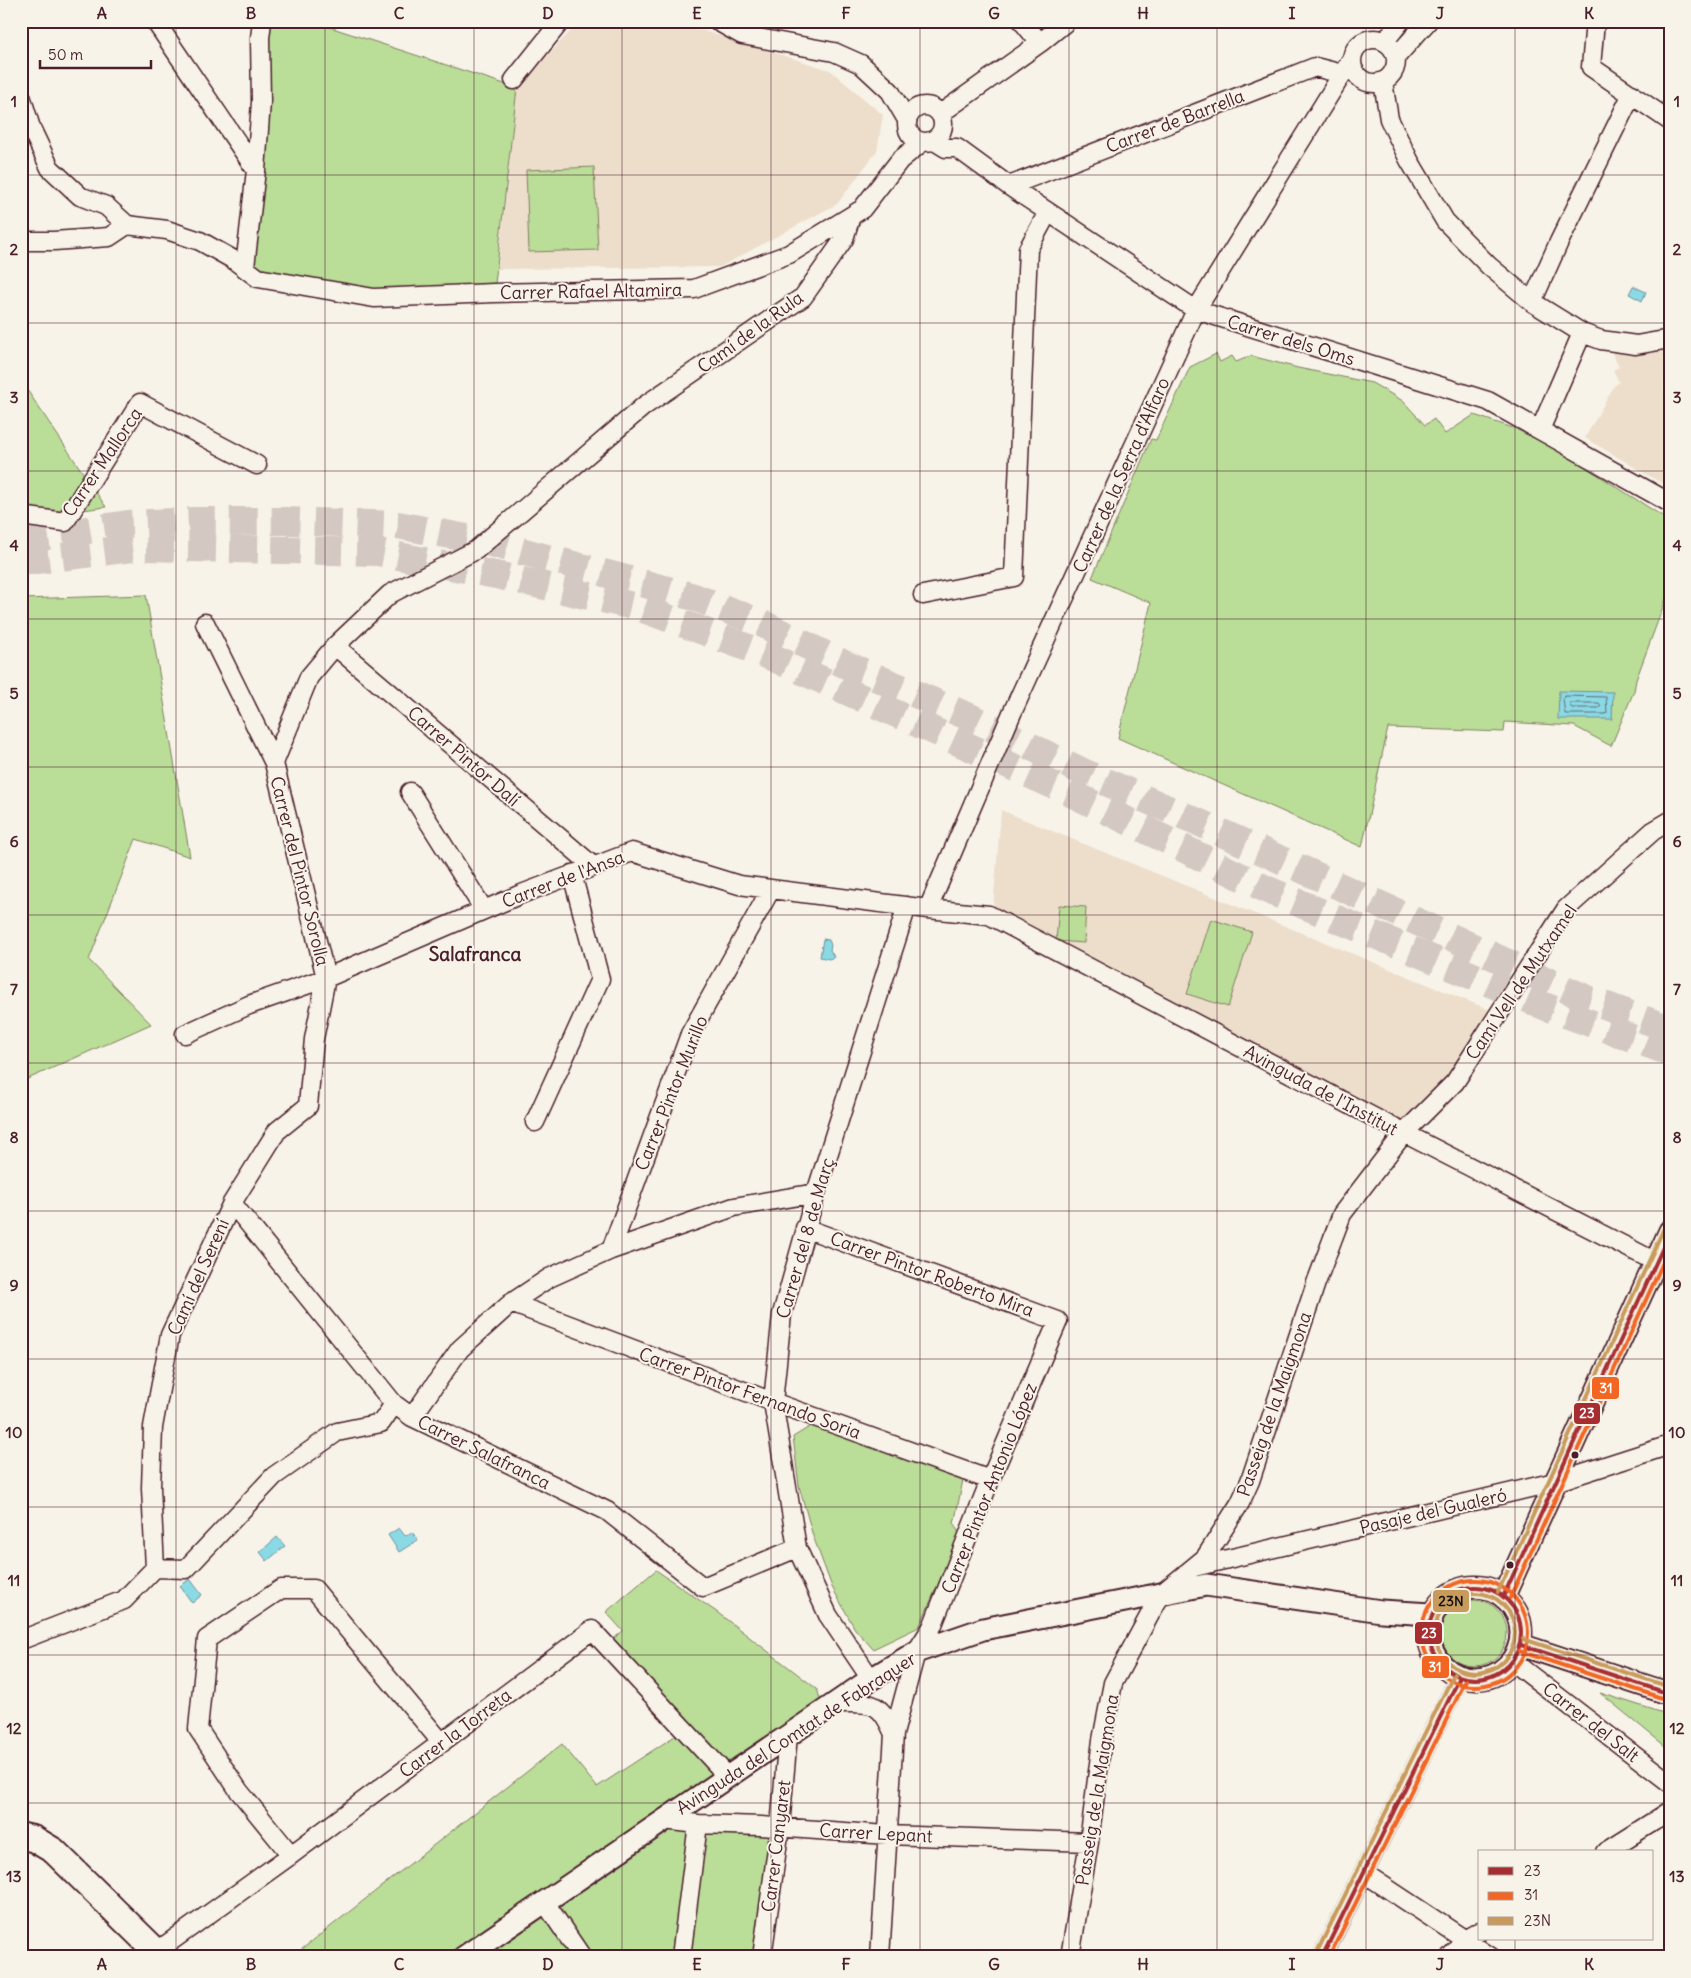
<svg xmlns="http://www.w3.org/2000/svg" width="1691" height="1978" font-family="Delius,sans-serif">
	<rect width="100%" height="100%" fill="#f7f3e8"/>
	<filter id="ink" filterUnits="userSpaceOnUse"><feTurbulence type="fractalNoise" baseFrequency=".02" numOctaves="2"/><feDisplacementMap in="SourceGraphic" scale="10" xChannelSelector="R" yChannelSelector="G"/><feConvolveMatrix kernelMatrix="1 2 1 2 8 2 1 2 1" color-interpolation-filters="sRGB"/></filter>
	<g filter="url(#ink)">
		<path fill="#eddecb" d="M580 21H672L830 70 883 115 877 151 837 204 720 267 498 269 517 88Z
			M1667 348 1664 390 1670 394V470L1663 484 1585 438 1614 386 1619 382 1613 370 1619 367 1610 349Z
			M1001 810 1495 1012 1442 1085 1397 1127 993 909Z"/>
		<path fill="#badd98" stroke="#827e62" d="M262 21H311L517 88 494 293 374 298 245 267Z
			M594 167 598 250 529 252 526 170Z
			M1216 354 1220 362 1232 356 1236 362 1251 356 1298 368 1372 383 1403 401 1425 425 1434 419 1445 434 1474 415 1516 429 1565 454 1670 521V588L1636 680 1634 691 1611 746 1574 726 1505 722 1504 732 1388 728 1362 847 1118 738 1151 603 1092 578 1151 439 1156 440 1190 367Z
			M21 381 106 507 21 518Z
			M146 595 190 857 136 839 89 960 151 1024 21 1082V599Z
			M1059 905 1086 907 1084 943 1056 941Z
			M1211 919 1252 932 1228 1007 1187 994Z
			M811 1426 963 1480 954 1524 960 1535 919 1627 873 1649 855 1629 832 1587 813 1536 799 1486 793 1437Z
			M656 1570 718 1613 817 1689 821 1702 719 1767 725 1779 665 1819 780 1827 762 1957H292L562 1744 597 1787 684 1730 606 1645 623 1631 606 1612Z
			M1441 1633a33 33 0 1 1 66 0a33 33 0 1 1-66 0Z
			M1600 1693 1670 1715V1750Z"/>
		<path fill="#8adae5" stroke="#708f9b" d="M1633 286 1646 292 1642 301 1629 294Z
			M1559 691 1613 692 1612 719H1558Z
			M823 939 829 940 831 945 830 950 834 957 829 959 820 957Z
			M399 1528 405 1536 412 1532 418 1540 399 1552 388 1535Z
			M277 1537 285 1546 267 1561 260 1552Z
			M190 1579 202 1595 192 1603 180 1586Z"/>
		<g fill="none" stroke-linecap="round" stroke-linejoin="round">
			<path stroke="#646a75" stroke-width="1" d="M1565 696 1606 697 1607 713 1605 714H1565L1563 699Z
				M1570 703H1599L1601 706 1599 708H1572L1570 706Z"/>
			<path stroke="#d4c9c2" stroke-width="28" stroke-dasharray="28 14" stroke-linecap="butt" d="M21 540 128 524 195 521H286L398 525 487 542 694 597 761 623 844 664 972 718 1083 772 1198 822 1585 998 1670 1029
				M21 562 141 547 378 552 501 576 638 607 765 654 1077 796 1268 890 1549 1008 1670 1052"/>
			<g stroke="#4a1f2b" stroke-width="21">
				<path id="minor" d="M155 21 256 170 245 267
					M717 21 742 35 834 52 861 64 890 91 907 120
					M1022 21 1040 43
					M1595 21 1591 67 1670 121
					M1352 61a22 22 0 1 1 44 0a22 22 0 1 1-44 0Z
					M1385 41 1401 21
					M1396 57 1428 21
					M514 80 561 21
					M1383 82 1389 119 1409 160 1445 221 1489 266 1532 302 1582 333 1601 340 1636 345 1670 339
					M21 96 31 128 50 168 80 196 106 206 127 225
					M907 124a18 18 0 1 1 36 0a18 18 0 1 1-36 0Z
					M940 114 1040 43 1067 21
					M933 140 946 148H957L1009 186 1196 310 1488 401 1670 503
					M256 170 261 102 260 38 262 21
					M1009 186 1315 67 1342 74
					M21 241H54L109 237 127 225 167 230 200 241 234 260 258 278 374 298 494 293 694 289 789 254 851 216 862 209 900 160 922 142
					M1532 302 1559 242 1632 94
					M1540 430 1582 333
					M21 516 65 522 140 403 257 465
					M923 595 1014 577 1028 249 1048 212
					M335 646 593 866
					M274 763 309 677 335 646 390 594 476 550 644 406 803 297 844 239 851 216
					M410 792 484 910
					M928 909 1012 713 1196 310 1351 60
					M185 1034 249 1005 326 978 519 895 632 852 739 885 928 909 989 915 1396 1129 1656 1262
					M535 1122 600 979 572 874
					M232 1203 394 1404 412 1417 607 1511 703 1587 797 1548
					M805 1228 1058 1321 990 1480 932 1627 916 1652 894 1734 880 1957
					M611 1250 690 1034 771 889
					M511 1303 773 1402 990 1480
					M412 1417 460 1349 511 1303 549 1278 611 1250 734 1207 816 1193
					M1194 1567 1555 1482 1670 1445
					M155 1568 186 1569 274 1476 337 1432 381 1423 394 1404
					M21 1640 124 1600 155 1568 151 1488 153 1427 170 1335 232 1203 277 1131 308 1106 314 1039 326 978 274 763 205 623
					M1512 1661 1670 1783
					M871 1679 828 1615 797 1548 773 1402 782 1314 816 1193 907 906
					M836 1703C871 1703 879 1699 894 1734
					M664 1820 698 1824 761 1826 887 1835 1089 1842
					M1605 1852 1670 1811
					M291 1855 239 1791 198 1729 207 1639 281 1589H314L442 1743
					M1364 1873 1491 1957
					M544 1901 582 1957
					M156 1952 291 1855 592 1630 719 1767 725 1779
					M681 1957 698 1824
					M762 1957 780 1827 788 1735
					M1070 1957 1089 1842 1102 1740 1113 1683 1161 1594 1205 1558 1240 1503 1250 1481 1316 1283 1342 1214 1404 1133 1455 1082 1566 909 1653 831 1670 821
					M1322 1957 1460 1677
					M1450 1957 1466 1939 1480 1931"/>
			</g>
			<g stroke="#4a1f2b" stroke-width="25">
				<path id="tertiary" d="M1429 1633a46 46 0 1 1 92 0a46 46 0 1 1-92 0Z
					M1504 1595 1670 1231
					M1521 1645 1670 1694
					M464 1957 871 1679 916 1652 983 1629 1206 1585 1381 1611 1431 1614"/>
			</g>
			<g stroke="#4a1f2b" stroke-width="29">
				<path id="secondary" d="M21 1836 34 1839 54 1851 162 1957"/>
			</g>
			<use href="#minor" stroke="#f7f3e8" stroke-width="18"/>
			<use href="#tertiary" stroke="#f7f3e8" stroke-width="21"/>
			<use href="#secondary" stroke="#f7f3e8" stroke-width="25"/>
			<g stroke="#f7f3e8" stroke-width="8">
				<path id="bus-1" d="M1429 1633a46 46 0 1 1 92 0a46 46 0 1 1-92 0Z
					M1504 1595 1670 1232
					M1521 1645 1670 1694
					M1322 1957 1460 1677"/>
			</g>
			<g stroke="#f7f3e8" stroke-width="8">
				<path id="bus-2" d="M1422 1633a53 53 0 1 1 106 0a53 53 0 1 1-106 0Z
					M1510 1598 1670 1247
					M1519 1651 1668 1700
					M1329 1957 1466 1680"/>
			</g>
			<g stroke="#f7f3e8" stroke-width="8">
				<path id="bus-3" d="M1498 1592 1664 1228
					M1435 1633a40 40 0 1 1 80 0a40 40 0 1 1-80 0Z
					M1523 1639 1670 1687
					M1316 1954 1454 1674"/>
			</g>
			<use href="#bus-1" stroke="#a72e30" stroke-width="4"/>
			<use href="#bus-2" stroke="#f26522" stroke-width="4"/>
			<use href="#bus-3" stroke="#c89b5c" stroke-width="4"/>
		</g>
	</g>
	<path fill="none" stroke="#4a1f2b" stroke-width="1" stroke-opacity="0.55" d="M176 21V1957M325 21V1957M474 21V1957M622 21V1957M771 21V1957M920 21V1957M1069 21V1957M1217 21V1957M1366 21V1957M1515 21V1852M21 175H1670M21 323H1670M21 471H1670M21 619H1670M21 767H1670M21 915H1670M21 1063H1670M21 1211H1670M21 1359H1670M21 1507H1670M21 1655H1670M21 1803H1670M1515 1939V1957"/>
	<g fill="#4a1f2b" stroke="#f7f3e8" stroke-width="2">
		<circle cx="1575" cy="1455" r="4.5"/>
		<circle cx="1510" cy="1565" r="4.5"/>
	</g>
	<g text-anchor="middle" dominant-baseline="central" stroke-width="4" stroke-linejoin="round" paint-order="stroke">
		<g font-size="18" fill="#4a1f2b" stroke="#f7f3e8">
			<text transform="translate(1175 121) rotate(-21)">Carrer de Barrella</text>
			<text transform="translate(591 291) rotate(-1)">Carrer Rafael Altamira</text>
			<text transform="translate(750 332) rotate(-36)">Camí de la Rula</text>
			<text transform="translate(1291 340) rotate(17)">Carrer dels Oms</text>
			<text transform="translate(102 462) rotate(-56)">Carrer Mallorca</text>
			<text transform="translate(1121 475) rotate(-66)">Carrer de la Serra d'Alfaro</text>
			<text transform="translate(464 756) rotate(41)">Carrer Pintor Dalí</text>
			<text transform="translate(300 871) rotate(76)">Carrer del Pintor Sorolla</text>
			<text transform="translate(563 879) rotate(-21)">Carrer de l'Ansa</text>
			<text transform="translate(1521 982) rotate(-56)">Camí Vell de Mutxamel</text>
			<text transform="translate(1321 1090) rotate(28)">Avinguda de l'Institut</text>
			<text transform="translate(671 1093) rotate(-68)">Carrer Pintor Murillo</text>
			<text transform="translate(805 1238) rotate(-74)">Carrer del 8 de Març</text>
			<text transform="translate(932 1274) rotate(20)">Carrer Pintor Roberto Mira</text>
			<text transform="translate(198 1277) rotate(-66)">Camí del Serení</text>
			<text transform="translate(750 1393) rotate(20)">Carrer Pintor Fernando Soria</text>
			<text transform="translate(1274 1404) rotate(-71)">Passeig de la Maigmona</text>
			<text transform="translate(484 1452) rotate(26)">Carrer Salafranca</text>
			<text transform="translate(989 1488) rotate(-68)">Carrer Pintor Antonio López</text>
			<text transform="translate(1433 1511) rotate(-13)">Pasaje del Gualeró</text>
			<text transform="translate(1591 1722) rotate(38)">Carrer del Salt</text>
			<text transform="translate(455 1733) rotate(-37)">Carrer la Torreta</text>
			<text transform="translate(796 1733) rotate(-33)">Avinguda del Comtat de Fabraquer</text>
			<text transform="translate(1097 1790) rotate(-81)">Passeig de la Maigmona</text>
			<text transform="translate(876 1833) rotate(3)">Carrer Lepant</text>
			<text transform="translate(776 1846) rotate(-83)">Carrer Canyaret</text>
		</g>
		<g font-size="19" font-weight="bold" fill="#4a1f2b" stroke="#f7f3e8">
			<text x="475" y="954">Salafranca</text>
		</g>
	</g>
	<g stroke="#f7f3e8" stroke-width="2">
		<rect x="1591" y="1376" width="29" height="24" rx="5" fill="#f26522"/>
		<rect x="1573" y="1402" width="28" height="23" rx="5" fill="#a72e30"/>
		<rect x="1432" y="1589" width="38" height="24" rx="5" fill="#c89b5c"/>
		<rect x="1414" y="1621" width="29" height="24" rx="5" fill="#a72e30"/>
		<rect x="1421" y="1655" width="29" height="24" rx="5" fill="#f26522"/>
	</g>
	<g font-size="14" text-anchor="middle" font-weight="bold" fill="#fff">
		<text x="1606" y="1393">31</text>
		<text x="1587" y="1418">23</text>
		<text x="1429" y="1638">23</text>
		<text x="1435" y="1672">31</text>
	</g>
	<g font-size="14" text-anchor="middle" font-weight="bold" fill="#111">
		<text x="1451" y="1606">23N</text>
	</g>
	<rect width="1691" height="1978" fill="none" stroke="#f7f3e8" stroke-width="55"/>
	<rect x="1478" y="1850" width="175" height="90" fill="#f7f3e8" stroke="#b29e9c"/>
	<rect x="1488" y="1867" width="25" height="8" fill="#a72e30" stroke="#b29e9c"/>
	<text x="1524" y="1876" font-size="15" fill="#4a1f2b">23</text>
	<rect x="1488" y="1892" width="25" height="8" fill="#f26522" stroke="#b29e9c"/>
	<text x="1524" y="1900" font-size="15" fill="#4a1f2b">31</text>
	<rect x="1488" y="1917" width="25" height="8" fill="#c89b5c" stroke="#b29e9c"/>
	<text x="1524" y="1926" font-size="15" fill="#4a1f2b">23N</text>
	<path d="M40 60v8h111v-8" fill="none" stroke="#4a1f2b" stroke-width="2.5"/>
	<text x="48" y="60" font-size="15" fill="#4a1f2b" stroke="#f7f3e8" stroke-width="4" paint-order="stroke">50 m</text>
	<rect x="28" y="28" width="1636" height="1922" fill="none" stroke="#4a1f2b" stroke-width="2"/>
	<g font-size="16" text-anchor="middle" font-weight="bold" fill="#4a1f2b">
		<text x="102" y="19">A</text>
		<text x="251" y="19">B</text>
		<text x="399" y="19">C</text>
		<text x="548" y="19">D</text>
		<text x="697" y="19">E</text>
		<text x="846" y="19">F</text>
		<text x="994" y="19">G</text>
		<text x="1143" y="19">H</text>
		<text x="1292" y="19">I</text>
		<text x="1440" y="19">J</text>
		<text x="1589" y="19">K</text>
		<text x="14" y="107">1</text>
		<text x="1677" y="107">1</text>
		<text x="14" y="255">2</text>
		<text x="1677" y="255">2</text>
		<text x="14" y="403">3</text>
		<text x="1677" y="403">3</text>
		<text x="14" y="551">4</text>
		<text x="1677" y="551">4</text>
		<text x="14" y="699">5</text>
		<text x="1677" y="699">5</text>
		<text x="14" y="847">6</text>
		<text x="1677" y="847">6</text>
		<text x="14" y="995">7</text>
		<text x="1677" y="995">7</text>
		<text x="14" y="1143">8</text>
		<text x="1677" y="1143">8</text>
		<text x="14" y="1291">9</text>
		<text x="1677" y="1291">9</text>
		<text x="14" y="1438">10</text>
		<text x="1677" y="1438">10</text>
		<text x="14" y="1586">11</text>
		<text x="1677" y="1586">11</text>
		<text x="14" y="1734">12</text>
		<text x="1677" y="1734">12</text>
		<text x="14" y="1882">13</text>
		<text x="1677" y="1882">13</text>
		<text x="102" y="1970">A</text>
		<text x="251" y="1970">B</text>
		<text x="399" y="1970">C</text>
		<text x="548" y="1970">D</text>
		<text x="697" y="1970">E</text>
		<text x="846" y="1970">F</text>
		<text x="994" y="1970">G</text>
		<text x="1143" y="1970">H</text>
		<text x="1292" y="1970">I</text>
		<text x="1440" y="1970">J</text>
		<text x="1589" y="1970">K</text>
	</g>
</svg>
